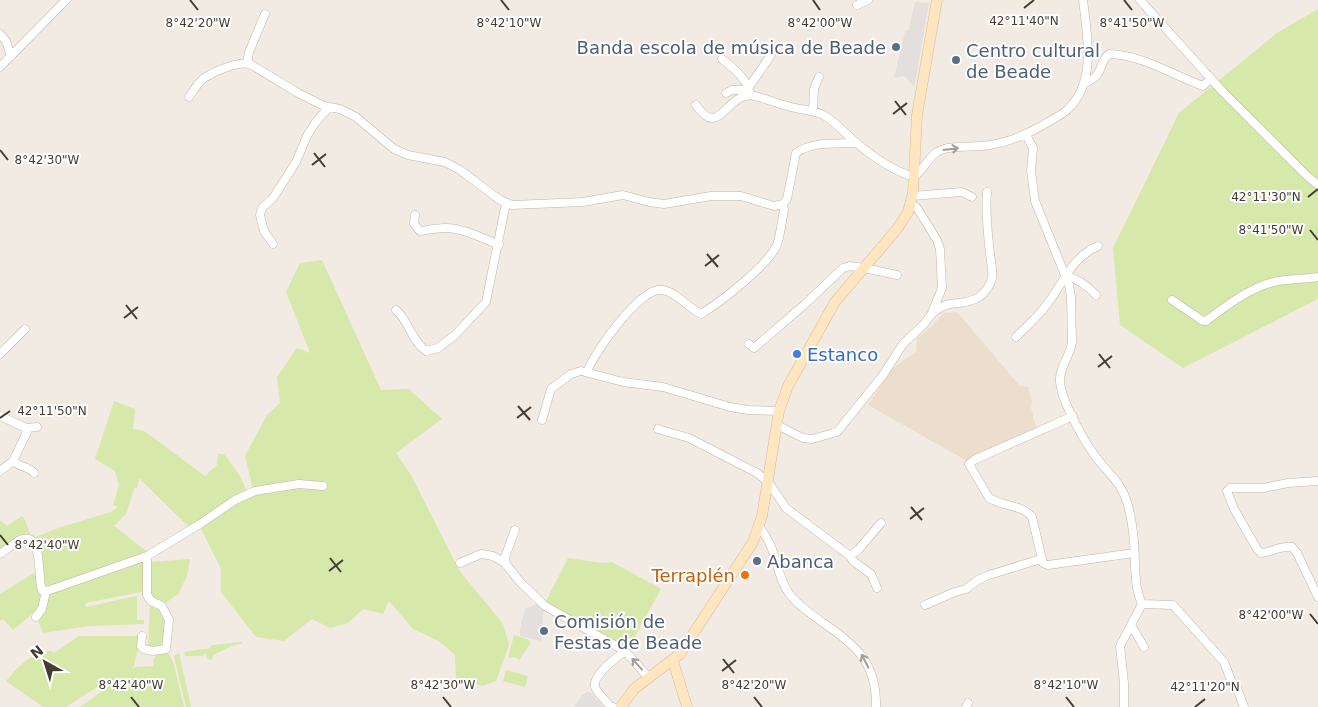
<svg xmlns="http://www.w3.org/2000/svg" width="1318" height="707" font-family="'DejaVu Sans',sans-serif">
	<rect width="100%" height="100%" fill="#f2ebe3"/>
	<path fill="#ecdecc" d="M957 312 1020 386 1028 387 1032 402 1031 408 1037 430 967 461 868 405 893 368 916 352 917 338 932 326 944 313Z"/>
	<path fill="#d6e8aa" d="M1318 9V299L1183 368 1120 325 1113 248 1179 113 1277 33Z
		M322 260 381 390 409 389 442 419 396 453 411 475 459 570 503 624 509 645 496 681 483 686 456 679 455 655 439 641 413 629 389 601 383 614 363 609 348 623 330 628 312 619 284 641 256 637 221 592V569L201 529 237 504 254 494 245 456 267 415 280 403 277 377 297 348 310 353 286 292 300 263Z
		M114 401 135 409 133 429 144 431 205 476 217 465 218 454H224L240 476 247 492 190 528 139 478 137 489 135 487 126 514 114 526 149 553 46 590 42 585 33 538 61 527 111 512 118 507 113 505 119 485 115 471 95 459Z
		M22 516 25 520 31 536 0 552V520L7 526Z
		M568 558 602 563 612 562 661 589 628 649 545 603Z
		M190 559 187 576 178 594 164 604 160 603 149 595V562Z
		M140 561 143 562 146 591 85 603 86 607 137 596V620H144V624L89 626 43 633 37 618 47 593Z
		M34 573C38 581 43 596 39 605 35 613 20 624 13 630L3 619 0 621V594Z
		M150 603C171 612 167 626 165 646L148 649Z
		M514 635 530 640C531 648 522 652 520 660L514 657 508 658Z
		M79 636H141L133 669 136 667 154 666 153 660 157 654 166 653 169 654 174 665 184 707H80L113 683 108 680 66 707H43L6 681C19 666 31 652 52 651L54 653Z
		M242 642V644L234 645 213 655 212 660 207 659 206 653 202 656H185L184 652 210 648 212 645Z
		M179 653 191 707H186L174 656Z
		M506 670 528 676 525 687 503 681Z"/>
	<path fill="#e2dfdc" d="M915 2 929 3 915 83 913 86 905 76 894 78 905 32 909 29Z
		M539 603 547 610 543 615 541 641 520 636V629L525 609Z
		M589 691 603 707H574L582 695Z"/>
	<g fill="none" stroke-linecap="round" stroke-linejoin="round">
		<g stroke="#c1b4a8" stroke-width="9">
			<path id="street" d="M1140 0 1223 92 1307 176 1318 185
				M857 5 868 0
				M0 34 6 41 11 56
				M722 59C730 65 738 72 744 80 748 85 747 90 751 95 768 99 783 106 800 109 809 111 817 111 825 116 835 122 843 131 852 139 870 155 891 170 914 177 923 170 929 157 937 152 949 144 975 148 990 145 1009 142 1026 135 1043 125 1051 120 1061 116 1068 109 1097 82 1087 34 1083 0
				M247 63 249 52 265 14
				M0 67 66 0
				M1085 83C1106 74 1097 64 1109 54 1143 55 1172 75 1203 86L1211 78
				M726 93 732 90H747L771 55
				M189 97C193 92 198 82 204 78 215 71 238 61 250 64L298 93 324 106 340 109 356 117 394 149 408 155 445 162 460 170 500 200 512 205 583 202 623 195 649 202 664 204 711 196H741L774 206 783 204 787 199 796 153C813 141 836 144 856 143
				M696 105C715 133 721 109 740 98 743 96 748 96 751 95
				M813 110 814 89 819 77
				M1026 135 1033 148 1031 171 1035 201 1069 285 1071 297 1072 342C1070 357 1059 367 1060 382 1062 403 1086 445 1099 461 1110 475 1122 484 1127 502 1133 522 1135 545 1135 567 1136 580 1136 591 1142 604
				M912 196 962 192 972 197
				M415 215 414 224 420 231C428 230 437 228 445 228 463 228 482 238 499 245
				M273 244 264 231 260 215 262 208 273 198 296 162 307 136 315 123 329 107
				M1065 275C1078 279 1087 285 1096 295
				M1172 300 1203 321H1206C1227 305 1252 286 1278 281 1291 279 1305 279 1318 277
				M396 310C409 321 411 340 426 351L438 348 455 335 486 302 506 203
				M933 313C951 297 961 308 979 297 985 293 991 284 992 278 993 271 991 261 990 254 988 234 985 212 987 192
				M1016 337C1027 326 1039 316 1048 303 1064 282 1072 257 1098 246
				M749 344 754 348 804 305 843 268 850 266 864 268 897 275
				M0 354 25 329
				M587 372C594 353 641 285 663 290 678 293 688 308 701 314 721 302 765 267 776 247 780 239 782 220 784 210L783 204
				M0 416 26 428 27 432 13 461 0 471
				M1073 416 974 460 969 464 989 498C1002 506 1023 505 1032 517L1043 563 1048 565 1134 553
				M542 420 551 389 571 374 581 371 623 382 663 387 730 407 748 410 779 411
				M777 425 803 438 812 439 837 432 883 375 903 344 923 325 931 315 942 288 940 249 937 240 917 208 910 203
				M26 428 37 427
				M658 429 689 438 757 473 769 483 786 508 850 556 859 549 881 523
				M13 461C19 467 30 467 34 473
				M1318 481 1288 483 1263 488H1230L1227 491 1234 509 1257 549 1261 553C1272 552 1282 545 1292 547L1297 553 1318 597
				M759 526C764 533 769 541 772 549 778 565 780 582 790 595 799 606 811 614 822 622 856 645 877 663 876 707
				M0 554C6 550 13 544 20 540 44 529 37 579 42 590L47 591 147 556 200 524 235 500 255 491 299 484 323 486
				M850 556 853 561 871 574 877 588
				M460 563 481 554 493 556 505 563 520 582 545 606 625 651 649 678
				M506 565 505 557 515 530
				M1142 604 1173 605 1224 662 1231 680 1237 688 1244 707
				M925 605 955 592 966 589 978 580 989 575 1041 559
				M36 617 42 609 46 591
				M1131 625 1144 647
				M142 636 141 646 143 649 153 651 166 649 169 620 162 606 151 601 147 595V556
				M613 707 610 706C606 701 597 693 595 687 592 675 616 658 625 651
				M966 707 968 703
				M1124 707V683L1120 646 1142 604"/>
		</g>
		<g stroke="#d7ba93" stroke-width="11">
			<path id="secondary" d="M673 661 687 707
				M621 707 634 689 680 654 753 542 762 516 779 411 788 386 835 302 897 229 908 212 913 193 917 115 937 0"/>
		</g>
		<use href="#street" stroke="#fff" stroke-width="8"/>
		<use href="#secondary" stroke="#ffe6c0" stroke-width="10"/>
	</g>
	<defs><path id="oneway-shaft" d="M-6 0H5M1.5-3L5.5 0L1.5 3" fill="none" stroke-width="1.6" stroke-linecap="round" stroke-linejoin="round" transform="scale(1.25)"/></defs>
	<g stroke="#a29d99">
		<use href="#oneway-shaft" transform="translate(951 149) rotate(-7)"/>
		<use href="#oneway-shaft" transform="translate(865 661) rotate(-117)"/>
		<use href="#oneway-shaft" transform="translate(637 664) rotate(-132)"/>
	</g>
	<path fill="none" stroke="#443b33" stroke-width="2" d="M190 0 198 10M501 0 509 10M813 0 820 10M1124 0 1132 10M1024 8 1034 0M895 101 906 115M893 114 907 103M0 150 8 160M314 153 325 167M312 165 326 154M1308 197 1318 189M1310 230 1318 240M707 254 718 267M705 266 719 255M126 305 137 319M124 318 138 307M1099 354 1110 368M1098 367 1112 356M518 406 530 420M0 418 10 411M517 418 531 407M911 507 922 520M910 519 924 508M0 535 8 545M330 558 341 572M329 571 343 560M1310 614 1318 624M723 659 734 673M722 671 736 660M131 697 139 707M443 697 451 707M754 697 762 707M1066 697 1074 707M1195 707 1205 699"/>
	<g fill="#5c6f8a" stroke="#fff" stroke-width="2">
		<circle cx="896" cy="47" r="5"/>
		<circle cx="956" cy="60" r="5"/>
		<circle cx="757" cy="561" r="5"/>
		<circle cx="544" cy="631" r="5"/>
	</g>
	<circle fill="#3f7fe0" stroke="#fff" stroke-width="2" cx="797" cy="354" r="5"/>
	<circle fill="#e8710a" stroke="#fff" stroke-width="2" cx="745" cy="575" r="5"/>
	<g text-anchor="middle" dominant-baseline="central" stroke-width="4" stroke-linejoin="round" paint-order="stroke">
		<g font-size="18" fill="#4e5e75" stroke="#fff" text-anchor="start">
			<text x="886" y="47" text-anchor="end">Banda escola de música de Beade</text>
			<text x="966" y="50">Centro cultural<tspan x="966" dy="21">de Beade</tspan></text>
			<text x="767" y="561">Abanca</text>
			<text x="554" y="621">Comisión de<tspan x="554" dy="21">Festas de Beade</tspan></text>
		</g>
		<g font-size="18" fill="#366cbe" stroke="#fff" text-anchor="start">
			<text x="807" y="354">Estanco</text>
		</g>
		<g font-size="18" fill="#c56008" stroke="#fff" text-anchor="end">
			<text x="735" y="575">Terraplén</text>
		</g>
	</g>
	<g font-size="12" text-anchor="middle" fill="#443b33" stroke="#fff" stroke-width="4" stroke-linejoin="round" paint-order="stroke">
		<text x="1024" y="25">42°11'40"N</text>
		<text x="1132" y="27">8°41'50"W</text>
		<text x="198" y="27">8°42'20"W</text>
		<text x="509" y="27">8°42'10"W</text>
		<text x="820" y="27">8°42'00"W</text>
		<text x="47" y="164">8°42'30"W</text>
		<text x="1266" y="201">42°11'30"N</text>
		<text x="1271" y="234">8°41'50"W</text>
		<text x="52" y="415">42°11'50"N</text>
		<text x="47" y="549">8°42'40"W</text>
		<text x="1271" y="619">8°42'00"W</text>
		<text x="131" y="689">8°42'40"W</text>
		<text x="443" y="689">8°42'30"W</text>
		<text x="754" y="689">8°42'20"W</text>
		<text x="1066" y="689">8°42'10"W</text>
		<text x="1205" y="691">42°11'20"N</text>
	</g>
	<g transform="translate(45 662) rotate(321)" stroke="#ffffff" stroke-width="4" paint-order="stroke">
	<path d="M0-4L9 19L0 12L-9 19Z" fill="#443b33"/>
	<text y="-8" font-size="14" font-weight="bold" text-anchor="middle" fill="#443b33">N</text>
	</g>
</svg>
